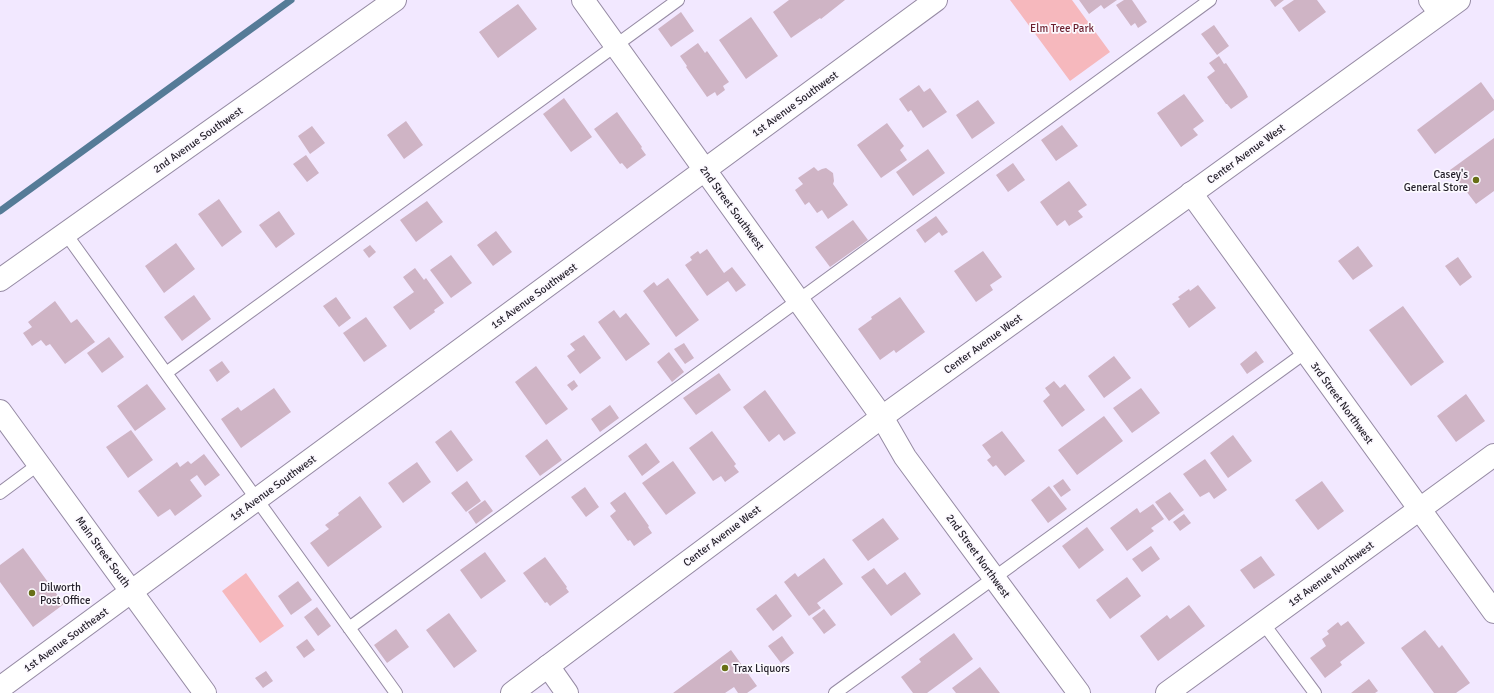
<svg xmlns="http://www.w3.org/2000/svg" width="1494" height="693" font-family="Signika,sans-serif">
	<rect width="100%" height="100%" fill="#f2e8ff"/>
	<path fill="#f6b8bd" d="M1010 0H1072L1110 52 1070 81Z
		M246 573 284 626 260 643 222 591Z"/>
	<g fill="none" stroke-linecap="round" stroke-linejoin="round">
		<path stroke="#557b97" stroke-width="7" d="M0 211 291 0"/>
	</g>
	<path fill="#cfb4c5" d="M789 0H845L821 19 820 18 791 38 773 12Z
		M1079 0H1117L1104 9 1101 5 1089 14Z
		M1124 0H1132L1147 22 1138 28 1135 23 1131 26 1116 5Z
		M1270 0H1284L1275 7Z
		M1294 0H1317L1326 12 1299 32 1282 8Z
		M518 4 537 29 498 58 479 32Z
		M681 12 694 31 671 47 658 29Z
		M751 17 778 56 746 79 719 40Z
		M1214 25 1229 46 1217 55 1201 34Z
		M698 43 705 53 707 51 729 82 723 86 725 90 717 96 715 92 707 97 686 67 687 66 680 56Z
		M1219 56 1224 64 1226 63 1245 91 1248 97 1231 109 1227 104H1226L1207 77 1215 71 1209 63Z
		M1481 82 1494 100V110L1435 154 1417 130Z
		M919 85 924 92 930 88 947 112 923 128 911 110 908 112 899 99Z
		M1184 94 1204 121 1193 129 1198 135 1181 147 1157 113Z
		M564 98 592 137 571 152 543 114Z
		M978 100 995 123 972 139 956 115Z
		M617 112 642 147 641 148 646 155 627 169 622 163 620 164 594 129Z
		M406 121 423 145 404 159 387 135Z
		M887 123 904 146 900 150 907 160 881 178 857 145Z
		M1062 125 1078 146 1056 161 1041 140Z
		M312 126 325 143 310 154 298 136Z
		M1494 138V191L1476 204 1450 170Z
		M928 149 945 173 913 196 896 172Z
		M306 155 319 173 307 182 293 164Z
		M1013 163 1025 180 1008 192 996 175Z
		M814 167 818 171 822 169 826 168 833 173 834 181 833 184 848 205 828 219 822 210 817 213 809 202 805 205 795 190 803 184 798 178Z
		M1069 181 1087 205 1078 211 1083 217 1069 226 1065 220 1057 226 1040 202Z
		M219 199 242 232 222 247 198 214Z
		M427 201 443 222 416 242 400 220Z
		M279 211 295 234 276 248 259 225Z
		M936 216 948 232 942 236 939 232 925 243 916 230Z
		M853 220 868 240 830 267 815 247Z
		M496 231 512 252 493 266 477 245Z
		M176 243 195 269 164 293 145 266Z
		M370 245 376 252 369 258 363 250Z
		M1358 246 1373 266 1353 280 1338 261Z
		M707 249 724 273 732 267 746 285 736 292 728 281 707 296 685 265 692 260 690 257 698 251 700 254Z
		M983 251 1002 277 990 285 993 290 976 302 954 271Z
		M451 255 472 283 451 298 430 270Z
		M1458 257 1472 277 1460 286 1445 266Z
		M415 268 424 280 426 278 444 303 434 310 435 312 410 330 393 307 414 292 403 277Z
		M668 278 699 320 676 337 643 291 654 282 657 286Z
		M1198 285 1216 308 1189 328 1172 304 1180 299 1178 297 1189 289 1190 291Z
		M194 295 211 319 182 341 164 317Z
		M336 297 351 318 339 327 323 306Z
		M900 297 925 332 896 353 894 350 880 360 858 329 872 319 871 317Z
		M55 301 71 323 77 319 95 342 65 364 50 344 46 346 41 340 32 346 23 333 32 327 28 322Z
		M1403 306 1444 362 1411 386 1369 330Z
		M614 310 620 318 626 313 650 344 626 361 598 322Z
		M366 317 387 346 364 362 343 333Z
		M584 335 601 358 580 374 567 356 575 350 570 344Z
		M109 337 124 357 102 373 87 353Z
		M684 343 694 358 685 364 674 349Z
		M1256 351 1264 362 1247 374 1240 364Z
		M669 352 684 372 672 382 657 362Z
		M1114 356 1131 378 1104 398 1088 376Z
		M222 361 230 372 217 382 209 370Z
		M536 366 568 409 546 425 515 382Z
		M719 373 731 390 696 415 683 398Z
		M574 380 578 386 572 391 567 385Z
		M1054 381 1060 388 1065 384 1085 410 1062 427 1043 401 1050 395 1045 388Z
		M147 384 166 409 135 431 117 406Z
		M274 388 291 412 241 448 221 419 238 407 241 411Z
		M1141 388 1160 413 1132 433 1113 408Z
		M765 390 796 433 784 441 779 434 769 442 743 407Z
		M1466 394 1485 421 1456 442 1437 416Z
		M610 405 619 418 600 432 591 419Z
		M1104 416 1123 441 1077 475 1058 450Z
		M131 430 153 460 128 478 106 447Z
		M451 430 473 460 457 472 435 442Z
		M712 431 736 464 734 466 739 472 725 482 721 476 713 481 689 448Z
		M1002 431 1025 461 1005 476 996 465 993 467 987 460 991 457 982 445Z
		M1233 435 1252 461 1228 478 1210 453Z
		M547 439 562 460 540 476 525 456Z
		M646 443 660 462 642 476 628 456Z
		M204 454 220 475 205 486 197 475 190 480 202 496 175 516 170 509 158 517 138 491 177 462 180 467 188 461 191 464Z
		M1205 459 1227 490 1214 499 1209 492 1200 497 1183 474Z
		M673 461 696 493 666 515 642 483Z
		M417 462 431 482 403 503 388 483Z
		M1063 479 1071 490 1061 497 1053 486Z
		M467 481 481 501 466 512 451 493Z
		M1322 481 1344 511 1318 530 1295 500Z
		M1049 486 1067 509 1048 523 1031 500Z
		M585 487 599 507 586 517 571 497Z
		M625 492 649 526 648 527 652 533 634 546 630 540 628 541 610 516 616 511 610 503Z
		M1170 492 1184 510 1169 521 1155 502Z
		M360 496 382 527 328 567 310 543 329 529 325 525 339 515 338 513Z
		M485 500 493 511 476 524 468 512Z
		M1153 504 1164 519 1151 528 1154 531 1127 551 1110 528 1137 508 1140 513Z
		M1184 514 1191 523 1180 531 1173 522Z
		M883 518 899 539 868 561 852 540Z
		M1087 527 1104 550 1079 569 1062 546Z
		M1151 546 1160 559 1142 572 1132 559Z
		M23 548 64 604 33 627 0 582V565Z
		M485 552 506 581 481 599 460 570Z
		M1261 556 1275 575 1254 589 1240 570Z
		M545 557 567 587 566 588 569 592 550 606 547 602 545 603 523 573Z
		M824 558 843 584 817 603 821 608 809 616 784 582 795 573 798 577Z
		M874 568 887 585 905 572 921 594 891 616 861 577Z
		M1127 577 1141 596 1110 619 1096 600Z
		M298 581 312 600 291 615 278 596Z
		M776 594 792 616 773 631 756 609Z
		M1189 605 1205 626 1158 661 1140 636 1167 615 1170 619Z
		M317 607 331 626 318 636 304 617Z
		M824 609 836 625 824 634 812 618Z
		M449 613 477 651 454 668 426 630Z
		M1348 621 1365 643 1340 662 1342 665 1325 678 1310 658 1326 646 1322 639 1329 634 1327 631 1338 622 1341 626Z
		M396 629 409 647 387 663 374 645Z
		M1425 630 1439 648 1442 645 1470 683 1456 693H1434L1401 648Z
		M954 633 973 659 927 693H913L901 677 921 662 919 659Z
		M782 636 794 653 781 663 768 646Z
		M307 639 315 650 304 658 296 647Z
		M731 650 757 686 747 693H738L734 687 725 693H673Z
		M980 667 1000 693H956L952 688Z
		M266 671 273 681 263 688 255 678Z
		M1369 679 1378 691 1375 693H1351Z"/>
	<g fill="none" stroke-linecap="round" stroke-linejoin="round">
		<g stroke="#968ba4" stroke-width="14">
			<path id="service" d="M66 234 396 693
				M166 373 678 0
				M0 493 39 464
				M1263 623 1315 693
				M349 628 1210 0
				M835 693 1306 352"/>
		</g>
		<g stroke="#968ba4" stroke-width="24">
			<path id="minor" d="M583 0 882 417 905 457 1079 693
				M1430 0 1440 13
				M1191 193 1494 612
				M0 280 395 0
				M548 666 567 693
				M0 688 936 0
				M1167 693 1494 455"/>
		</g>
		<g stroke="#968ba4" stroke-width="24">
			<path id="tertiary" d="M0 411 205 693"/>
		</g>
		<g stroke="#968ba4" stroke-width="24">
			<path id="primary" d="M512 693 882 417 1459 0"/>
		</g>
		<use href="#service" stroke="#fff" stroke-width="12"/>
		<use href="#minor" stroke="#fff" stroke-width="22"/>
		<use href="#tertiary" stroke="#fff" stroke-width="22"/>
		<use href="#primary" stroke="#fff" stroke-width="22"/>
	</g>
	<g fill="#676f16" stroke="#fcf9ff" stroke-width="1.5">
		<circle cx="1476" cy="180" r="4"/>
		<circle cx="32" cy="593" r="4"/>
		<circle cx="725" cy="668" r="4"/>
	</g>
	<g text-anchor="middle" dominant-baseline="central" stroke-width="3.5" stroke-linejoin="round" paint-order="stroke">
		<g font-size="11" fill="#6c1f2e" stroke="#fcf9ff">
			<text x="1062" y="28">Elm Tree Park</text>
		</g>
		<g font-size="11" fill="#221e28" stroke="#fcf9ff">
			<text transform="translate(795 104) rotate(-36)">1st Avenue Southwest</text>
			<text transform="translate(198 140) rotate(-35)">2nd Avenue Southwest</text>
			<text transform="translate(1246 154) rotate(-36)">Center Avenue West</text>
			<text transform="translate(732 208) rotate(54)">2nd Street Southwest</text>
			<text transform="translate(534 296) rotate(-36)">1st Avenue Southwest</text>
			<text transform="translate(983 344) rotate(-36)">Center Avenue West</text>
			<text transform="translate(1342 403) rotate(54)">3rd Street Northwest</text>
			<text transform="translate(273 488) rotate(-36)">1st Avenue Southwest</text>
			<text transform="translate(722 536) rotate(-37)">Center Avenue West</text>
			<text transform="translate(103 552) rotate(54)">Main Street South</text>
			<text transform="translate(978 556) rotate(54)">2nd Street Northwest</text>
			<text transform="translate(1331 574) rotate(-36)">1st Avenue Northwest</text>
			<text transform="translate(66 640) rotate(-36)">1st Avenue Southeast</text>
		</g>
		<g font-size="11" fill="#221e28" stroke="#fcf9ff" text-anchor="start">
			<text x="1468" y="174" text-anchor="end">Casey's<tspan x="1468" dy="13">General Store</tspan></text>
			<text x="40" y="587">Dilworth<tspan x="40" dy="13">Post Office</tspan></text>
			<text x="733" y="668">Trax Liquors</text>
		</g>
	</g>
</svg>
